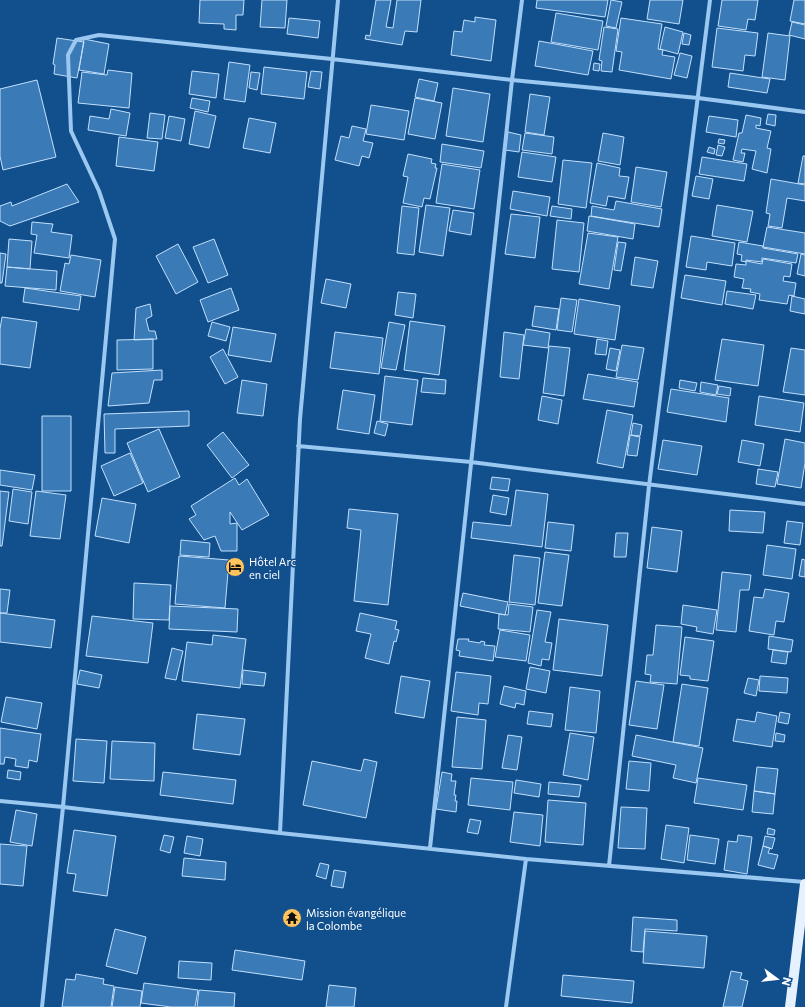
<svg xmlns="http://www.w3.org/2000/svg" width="805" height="1007" font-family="Commissioner,sans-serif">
	<rect width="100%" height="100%" fill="#12508d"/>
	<path fill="#3a7ab7" stroke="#c1e0fd" d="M200 0H244L243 15H236V30L224 29V24L199 23Z
		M262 0H287L285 28 260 27Z
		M376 0H391L386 27 393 28 397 0H421L417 32 405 31 402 45 365 39 366 35 370 36Z
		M537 0H608L605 17 536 8Z
		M611 0 622 2 616 28 606 26Z
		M650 0H683L679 24 647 19Z
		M722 0H758L755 20 748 19 746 30 718 26Z
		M794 0H805V24L790 21Z
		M556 13 603 21 598 50 551 42Z
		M475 17 496 20 491 61 451 55 454 31 462 32 464 20 475 22Z
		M289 18 320 21 318 38 287 34Z
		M621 18 662 24 658 49 663 50 662 55 675 57 671 79 619 70 622 52 616 51Z
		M792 22 805 25V39L789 35Z
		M604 27 618 29 612 72 601 71 602 61 599 60Z
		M665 27 683 32 678 54 660 49Z
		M717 28 758 33 755 56 745 55 743 71 712 67Z
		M684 33 691 35 689 45 682 44Z
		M768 33 790 36 785 80 762 77Z
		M57 38 84 42 77 78 54 74 55 65 53 64Z
		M84 39 109 44 104 74 79 70Z
		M539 41 593 51 588 75 535 66Z
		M680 53 692 56 687 78 674 75Z
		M229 62 250 65 245 102 224 99Z
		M594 63 600 64 599 71 593 70Z
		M264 67 307 72 304 99 261 94Z
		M108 70 132 73 129 108 78 103 82 72 107 75Z
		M192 71 219 74 216 98 189 94Z
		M311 71 322 72 320 89 308 87Z
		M251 72 260 73 257 90 249 88Z
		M730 73 770 79 767 93 728 87Z
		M419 79 438 83 434 101 415 97Z
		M37 80 56 157 3 170 0 156V89Z
		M453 88 490 94 483 142 446 136Z
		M530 94 550 97 544 135 525 132Z
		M192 98 210 101 208 112 190 108Z
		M415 98 442 103 435 139 408 134Z
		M371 105 409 111 404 140 366 134Z
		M111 109 130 113 126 136 88 130 90 116 109 119Z
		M195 111 216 116 209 148 189 144Z
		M150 113 165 115 162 139 147 138Z
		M768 114 776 115 775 126 766 124Z
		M746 115 761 118 760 126 756 125V128L771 131 767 148 771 149 767 173 752 169 756 151 742 149 741 153H745L743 162 733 160 739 133H742Z
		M169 116 185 119 181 141 165 138Z
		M709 116 738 120 736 137 706 132Z
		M249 118 276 123 270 153 243 148Z
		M352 126 366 129 363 141 373 143 369 158 362 156 359 166 335 160 341 136 349 138Z
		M508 132 521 135 519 152 505 150Z
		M525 133 554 137 552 154 522 150Z
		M603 133 624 137 620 165 598 161Z
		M119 137 158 142 154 171 116 166Z
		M719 139 725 140 724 144 718 143Z
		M442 144 484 151 481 168 440 162Z
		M718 145 725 147 722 156 716 155Z
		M709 147 715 149 714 154 707 152Z
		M522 152 556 157 552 182 518 177Z
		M408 154 432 159 431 163 436 164 435 168H437L430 199 424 198 422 207 403 203 408 177 403 176Z
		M803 156H805V184L798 183Z
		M702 157 747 164 744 181 699 174Z
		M563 160 592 163 586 208 558 204Z
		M597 163 620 168 619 176 629 177 625 199 608 196 606 206 590 203Z
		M442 164 480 170 474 209 436 203Z
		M636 167 667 172 661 207 631 202Z
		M696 176 713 179 709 199 692 196Z
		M771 179 805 185V201L787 198 782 228 768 226 770 214 766 213Z
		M67 184 79 202 10 226 0 221V206L11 202 12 206Z
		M513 191 550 197 547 216 510 209Z
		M616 201 662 209 659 227 591 216 592 206 614 210Z
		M426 205 450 208 443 256 419 252Z
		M717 205 753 211 747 242 712 236Z
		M402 206 419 208 414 255 397 253Z
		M552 206 572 209 571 219 550 216Z
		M453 210 474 213 471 235 449 231Z
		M511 214 540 217 535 258 505 254Z
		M589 216 635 224 633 239 587 231Z
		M557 220 584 223 579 272 552 269Z
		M32 222 53 224 51 232 72 235 69 258 34 253 37 235 31 234Z
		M767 227 805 233V254L763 247Z
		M588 233 618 237 609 289 579 284Z
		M691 236 735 243 732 266 707 262 706 270 686 267Z
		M9 239 32 241 30 269 7 267Z
		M214 239 228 275 208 283 193 247Z
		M618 242 626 243 621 271 614 270Z
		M739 242 763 246V248L798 254 796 263 762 258V262L746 260V262L741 261 742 255 737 254Z
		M178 244 198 282 176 294 156 256Z
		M0 253 6 254 2 283H0Z
		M801 254 805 255V276L797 274Z
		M71 255 101 260 95 297 60 291 65 263 69 264Z
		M635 257 658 261 653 288 631 285Z
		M763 259 792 264 790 277 784 276 783 281 796 283 794 296 789 295 787 304 759 300 760 294 750 292 751 289 742 288 744 279 734 277 736 264 746 265V261L762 264Z
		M7 267 57 271 56 290 5 286Z
		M685 275 726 281 722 305 681 298Z
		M326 279 351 284 346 308 321 303Z
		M25 288 81 296 79 310 23 302Z
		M231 288 239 310 208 322 200 300Z
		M727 291 756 295 753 309 725 304Z
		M398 292 416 294 413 318 395 315Z
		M792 296 805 299V314L790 311Z
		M561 298 577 300 572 332 557 330Z
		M579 299 620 306 615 340 574 334Z
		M150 304 152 316 146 319 149 331H155L157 339 134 340 136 308Z
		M535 306 559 309 556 330 532 326Z
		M2 317 37 322 30 368 0 364V329Z
		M410 321 445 326 439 375 404 370Z
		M212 322 230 327 226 341 208 336Z
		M389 322 405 325 396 370 381 368Z
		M233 327 276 334 271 362 228 355Z
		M526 329 550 333 548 348 523 345Z
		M335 332 383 338 379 374 330 368Z
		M504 332 524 335 519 379 500 377Z
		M153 339V369L117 370V340Z
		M597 339 608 341 606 355 595 354Z
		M722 339 764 345 758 386 715 380Z
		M622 345 644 348 638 380 616 377Z
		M549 346 570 348 564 396 543 393Z
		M610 348 620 350 616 371 606 369Z
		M791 348 805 350V395L783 392Z
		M223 349 238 377 225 384 210 357Z
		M162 370V380H154L149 403 108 406 112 373Z
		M588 374 638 382 634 407 583 399Z
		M385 376 418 380 412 425 380 421Z
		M423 378 446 380 445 394 421 392Z
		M242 380 267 384 263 416 237 413Z
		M680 380 697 383 695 391 679 388Z
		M701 382 718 385 716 395 700 392Z
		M719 386 731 388 730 396 717 394Z
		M671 389 729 398 726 422 667 412Z
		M343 390 375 395 369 434 337 429Z
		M542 396 562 400 558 424 538 420Z
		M759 396 804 403 800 432 755 425Z
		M607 410 633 415 623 468 597 463Z
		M189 411V426L115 429V453H105L104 414Z
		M42 416H71V491H42Z
		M377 421 388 424 385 436 374 433Z
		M633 423 642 425 640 436 631 435Z
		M159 429 180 477 148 492 127 443Z
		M223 432 249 465 232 478 207 445Z
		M630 435 640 437 637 456 627 455Z
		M785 439 805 443V463L801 488 777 484Z
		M663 440 702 446 697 475 658 469Z
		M742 440 764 444 760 466 738 462Z
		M130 453 143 483 114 496 101 466Z
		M758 469 778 472 775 487 756 484Z
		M0 470 35 475 32 490 0 485Z
		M492 477 510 479 508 491 490 489Z
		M235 478 239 485 247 479 269 515 242 530 230 512V524L237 523V551H221L215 536 204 540 189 519 196 515 191 506Z
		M13 489 32 492 28 524 9 521Z
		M516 490 548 494 542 547 471 538 473 522 511 526Z
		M0 491 9 492 2 546H0Z
		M36 491 66 495 60 539 30 536Z
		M493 495 509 498 506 515 490 512Z
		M102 498 136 504 129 543 95 536Z
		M349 509 398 514 388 605 354 601 361 530 347 528Z
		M730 510 765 512 763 533 729 531Z
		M787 521 803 523 800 545 784 543Z
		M548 522 574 525 571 551 545 548Z
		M652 527 682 531 677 572 647 568Z
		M616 533H628L626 557H614Z
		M181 540 210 543 209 557 180 555Z
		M767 545 796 549 792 579 763 575Z
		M545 552 569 555 562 606 538 603Z
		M514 555 540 558 535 605 509 602Z
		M179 556 229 560 225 608 175 604Z
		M802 559 805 560V577L799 576Z
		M722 572 751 575 749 590H740L736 632 716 630Z
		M134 583 171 585 169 620 133 619Z
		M0 589 10 590 7 613H0Z
		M765 589 789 593 784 622 776 621 774 635 749 631 754 597 763 598Z
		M463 593 508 602 505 615 460 606Z
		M509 604 533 607 530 632 498 629 499 614 508 615Z
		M683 605 717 610 713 634 696 631 697 627 681 624Z
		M170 606 238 609 237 632 169 629Z
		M537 610 551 612 545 642 552 643 549 660 542 659 541 666 528 663Z
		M0 613 55 620 51 648 0 642Z
		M360 613 397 621 395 629 399 630 396 642 394 641 389 664 365 658 371 634 356 631Z
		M92 616 153 623 148 663 86 656Z
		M559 619 608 625 602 676 553 670Z
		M656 625 682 627 677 684 650 682 651 675 645 674 647 655H653Z
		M500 630 530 635 526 661 495 657Z
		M213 635 246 639 240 688 182 681 187 642 212 645Z
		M769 636 793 640 791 652 768 649Z
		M685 637 714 641 708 681 690 679V676L680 675Z
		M458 639H469L468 641 480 643 481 641 485 642 484 645 495 646 493 661 459 656 460 651 456 650Z
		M172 648 183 651 176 680 165 678Z
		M773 650 788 652 786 664 771 662Z
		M530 667 550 671 546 693 526 689Z
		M80 670 102 675 99 688 77 684Z
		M243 670 266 673 264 686 242 684Z
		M456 672 491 676 488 704 479 703 478 715 451 711Z
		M401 676 430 681 424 718 395 713Z
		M760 676 788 678 787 693 759 691Z
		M748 678 759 680 756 696 744 693Z
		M636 681 664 685 657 729 629 725Z
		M682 684 708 688 699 746 673 742Z
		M504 686 526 691 524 705 516 703 515 708 500 704Z
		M570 687 600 691 596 733 565 730Z
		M6 697 42 703 37 729 1 722Z
		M529 711 553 714 551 727 527 724Z
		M757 712 777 716 772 747 733 741 737 719 755 722Z
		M780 712 790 714 788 724 778 722Z
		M197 714 245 719 240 755 193 749Z
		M457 717 486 720 482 769 452 767Z
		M0 728 41 734 37 762 29 760 28 768 15 766 16 759 5 757 4 764H0Z
		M570 733 594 737 588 780 563 775Z
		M776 733 785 735 784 742 775 741Z
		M508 735 522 737 517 770 502 768Z
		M636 735 703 748 696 783 673 778 676 765 632 756Z
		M76 739 107 741 104 783 73 781Z
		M112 741 155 743 154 781 110 779Z
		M364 759 377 762 366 818 303 805 312 761 361 771Z
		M629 761 651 763 649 791 626 789Z
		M757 767 778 769 775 794 754 791Z
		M8 770 21 772 20 780 7 778Z
		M163 772 236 780 233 804 160 795Z
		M442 772 452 774 451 781H456L454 795H456L455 801H457L456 812 436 809Z
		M471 778 513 782 510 810 468 805Z
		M698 778 747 785 743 810 694 803Z
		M516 780 541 784 539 797 514 793Z
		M549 782 581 785 579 797 548 794Z
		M754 791 775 794 773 814 752 812Z
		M548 800 586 803 583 845 545 842Z
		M621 807 647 808 645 849 618 848Z
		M16 810 37 814 32 846 10 842Z
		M514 812 543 815 540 846 510 842Z
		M470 819 481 821 478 834 467 832Z
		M666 825 689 828 684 863 661 859Z
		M768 828 775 830 774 835 767 834Z
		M74 830 116 836 107 896 73 891 76 874 67 873Z
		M164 835 174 837 170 853 160 850Z
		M690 835 719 839 715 864 687 860Z
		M738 835 752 837 747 874 724 870 728 841 737 842Z
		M187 836 203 839 200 856 184 853Z
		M765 836 775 838 772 849 763 846Z
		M0 844 27 846 23 886 0 884Z
		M763 846 770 848 768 853 778 855 774 869 758 865Z
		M184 858 226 862 225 880 182 876Z
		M320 863 329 865 326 879 316 876Z
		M334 870 346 872 343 888 331 886Z
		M633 917 677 920V931L645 929 643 952 631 951Z
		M115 929 146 937 137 974 106 966Z
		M645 931 707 936 704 968 643 963Z
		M235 950 305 961 302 980 232 970Z
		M179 961 212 963 211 980 178 978Z
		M731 971 742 973 740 979 748 981 742 1007H723Z
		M76 974 104 979 103 984 114 986 111 1007H62L66 979 75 980Z
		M563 975 634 981 632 1003 561 996Z
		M144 983 198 990 195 1007H171L141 1003Z
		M329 985 356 988 354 1007H326Z
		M115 987 142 991 140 1007H112Z
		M199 990 235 993 234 1007H197Z"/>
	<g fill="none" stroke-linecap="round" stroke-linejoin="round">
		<path stroke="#9bc8f1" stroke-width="4" d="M298 446 471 462 805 504
			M0 801 63 807 280 833 526 859 805 882
			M280 833 300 419 338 0
			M430 848 512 80 522 0
			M609 866 649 486 710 0
			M42 1007 63 807 115 239 99 191 71 131 68 55 76 40 99 35 332 59 512 80 698 98 805 112
			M506 1007 526 859"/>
		<path stroke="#e5f1ff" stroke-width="10" d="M790 1007 805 884"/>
	</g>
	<defs>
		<g id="hotel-disc" transform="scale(1)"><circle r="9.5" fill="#ffc45b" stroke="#12508d"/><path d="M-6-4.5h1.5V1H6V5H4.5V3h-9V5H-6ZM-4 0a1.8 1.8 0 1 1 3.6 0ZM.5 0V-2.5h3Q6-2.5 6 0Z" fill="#111"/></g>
		<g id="temple-disc" transform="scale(1)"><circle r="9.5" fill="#ffc45b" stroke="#12508d"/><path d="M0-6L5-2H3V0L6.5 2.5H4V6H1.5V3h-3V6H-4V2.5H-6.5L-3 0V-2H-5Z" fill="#111"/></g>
	</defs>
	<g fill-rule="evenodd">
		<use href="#hotel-disc" x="235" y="567"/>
		<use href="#temple-disc" x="292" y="918"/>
	</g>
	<g text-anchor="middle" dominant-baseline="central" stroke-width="3" stroke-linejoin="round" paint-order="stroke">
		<g font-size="11" fill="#fff" stroke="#12508d" text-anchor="start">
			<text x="249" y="561">Hôtel Arc<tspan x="249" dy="13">en ciel</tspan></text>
			<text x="306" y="912">Mission évangélique<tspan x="306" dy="13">la Colombe</tspan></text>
		</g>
	</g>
	<g transform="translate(777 979) rotate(105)" stroke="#12508d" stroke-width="3" paint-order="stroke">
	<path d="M0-3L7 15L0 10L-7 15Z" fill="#ffffff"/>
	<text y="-6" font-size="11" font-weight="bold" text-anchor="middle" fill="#ffffff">N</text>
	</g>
</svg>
